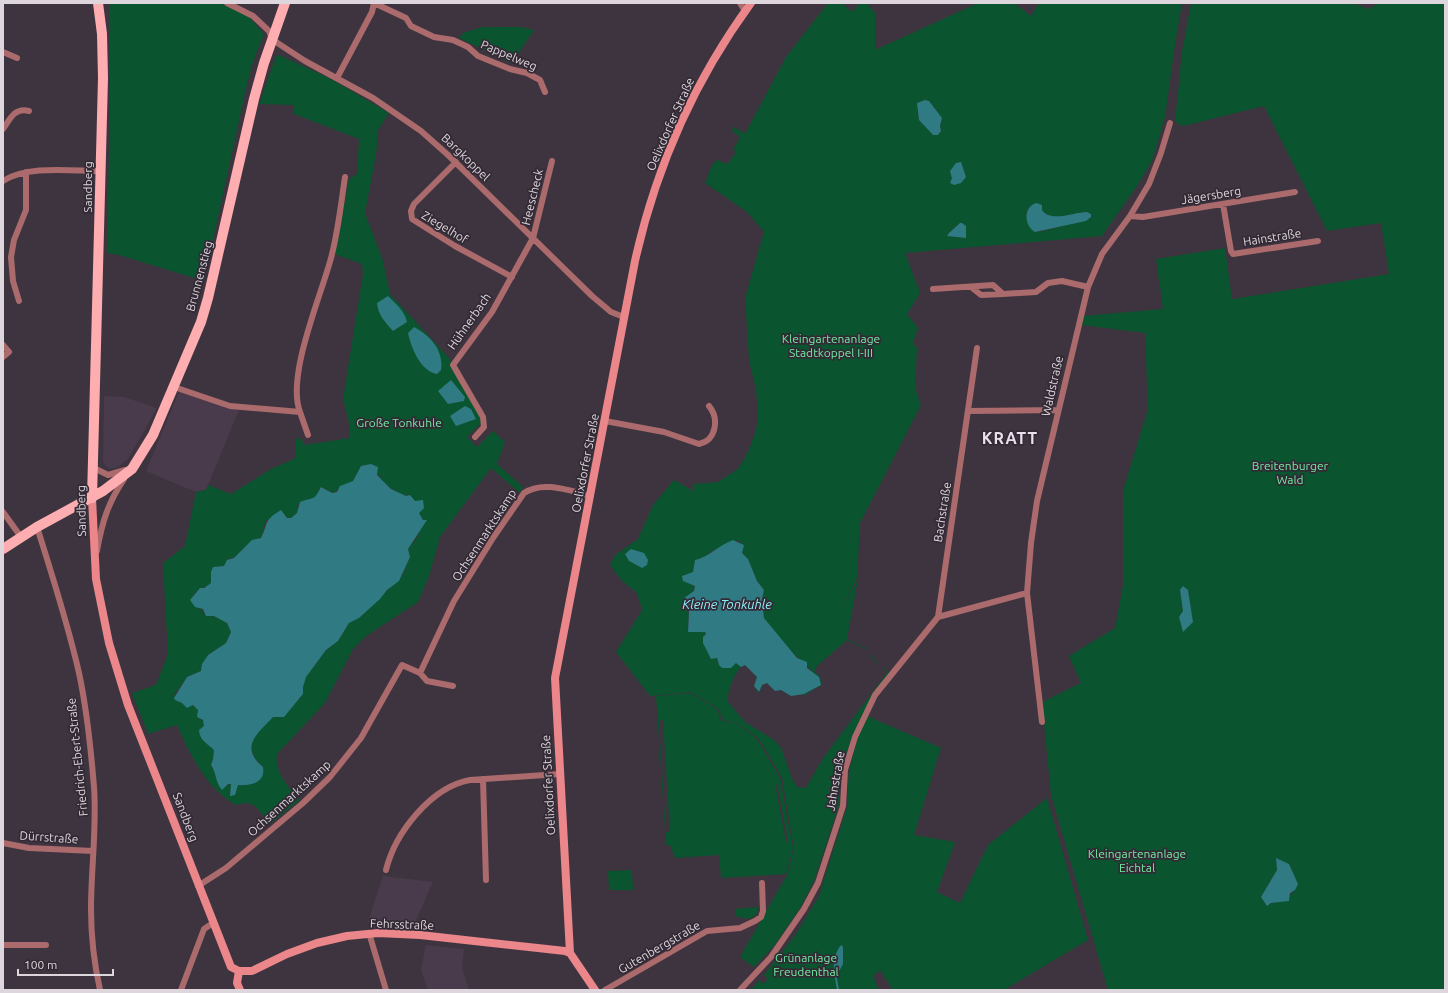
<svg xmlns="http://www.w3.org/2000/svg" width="1448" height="993" font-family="Ubuntu,sans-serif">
	<rect width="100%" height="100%" fill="#3e343f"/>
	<path fill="#493b4b" d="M179 392 239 410 206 490 196 492 146 471Z
		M104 396 124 397 157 408 128 459 116 468H108L103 462Z
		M383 876 433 882 413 927 373 926 368 922Z
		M426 945 464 949 462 968 469 990H428L421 970Z"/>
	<path fill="#0a542f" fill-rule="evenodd" d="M109 3H220L248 16 264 34 252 65 245 93 204 281 119 255 107 253 110 100Z
		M828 3H842L852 12 860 3H867L875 13V50L978 3H1014L1031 16 1039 3H1182L1174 51 1165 117 1152 161 1137 186 1102 236 905 253 920 293 907 314 918 328 913 343 917 348 915 388 921 405 860 523 857 578 841 610 858 579 847 639 866 648 873 659 889 673 866 707 852 736 841 769 839 805 814 881 800 908 774 946 754 967 740 957 787 875 794 848 782 778 759 739 737 723 721 719 720 710 691 692 650 696 616 652 642 610 637 593 621 580 610 565 615 555 638 539 653 505 674 480 692 490 693 493V484L718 482 738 469 748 452 756 431 758 416 756 389 749 360 745 298 764 232 747 212 705 183 712 165 717 160 728 164 736 152 733 150 740 137 732 131 734 127 745 134 786 57ZM925 100 929 101 942 118 940 126 941 131 938 135H933L919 120 917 103ZM1042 205V210C1051 223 1074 212 1087 212L1090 213V219L1039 232C1030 226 1025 222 1027 211ZM957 225 966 226V238C960 238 953 237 949 233ZM736 540 742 543V553L748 559 757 581 764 590C762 596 761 612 764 618 768 628 805 666 814 672L817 687C812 692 797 697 790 695 784 694 782 690 775 691L767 683 762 685 759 692 757 691 754 686 757 677 745 665 736 663 728 668 719 665 717 658 711 659 704 644 705 632H688L687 628 689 615 687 608 690 595 695 588 693 584 690 583V574L694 570 695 560 704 558 710 552ZM847 640 866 649 887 673 823 758 806 788 797 787 793 781 781 748 774 740 745 722 727 701C728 691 735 668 745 665L756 676 754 686 757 692 759 693 763 685 767 683 775 691H781L791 696 801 693 805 695 822 685 820 677 815 672 816 667Z
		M1191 3H1351L1369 9 1379 3H1445V990H1108L1051 795 1042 702 1081 683 1069 656 1115 628 1123 585V491L1148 409 1145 333 1081 325 1083 316 1163 309 1156 259 1225 248 1232 299 1389 274 1381 223 1327 231 1264 106 1183 126 1175 122 1182 52ZM1180 590H1188L1193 622 1179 617 1183 611ZM1276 858 1289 864 1298 884C1296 889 1288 899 1282 901 1276 903 1272 902 1267 906L1264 892 1277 870Z
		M482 27H520L534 30 512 63 459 38 463 33Z
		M279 55 329 78 389 113 378 130 376 155 365 213 383 261 390 294 450 359 452 369 482 418 481 423 467 437 477 447 493 431 505 442 497 464 523 487 520 493 491 468 440 537 429 576 418 602 366 636 353 649 325 703 277 754C274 772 289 788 300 800L270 824C257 809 256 799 236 805 206 788 190 755 177 725L148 734 132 693 156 685 168 654 163 563 185 546 196 492 206 490 208 485 231 494 271 469 296 458 295 438 301 439 305 445 349 438 350 427 343 399 363 274 362 264 335 254 349 179 357 174 359 139 294 114V105L259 104 276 56ZM371 464C381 479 388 490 406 496L408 494 412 500 422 502 419 513 423 520H426L416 539 408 549 410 557 402 576 359 618 349 623 338 641 326 650 306 677 303 687V694L298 701 276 717H273C269 722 264 724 261 728 247 742 250 756 263 767 266 783 250 786 238 785L235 795 229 794 232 787 231 784 225 786 212 768 211 762 213 759 214 750 205 742 204 723 203 720 199 719 198 710 193 705 187 707 174 695 187 677 201 671 208 655 226 643 231 632C228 620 218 615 206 616L192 597 197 591 211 583 213 567 224 566 229 558H234L250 542 261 538 266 520 284 515 291 519C297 515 298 512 298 505L311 498 315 499 318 496 319 489 323 487 332 493 353 481 361 466Z
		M691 693 718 710 720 720 736 723 757 739 780 778 793 848 786 874 721 878 719 855 675 858 670 845H666L656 696ZM663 720 670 831 666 832 659 721ZM777 784 788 841 786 842 775 785Z
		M867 716 941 748 914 835 955 842 937 892 960 903 988 845 1047 798 1088 940 1004 990H893L880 970 873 976 879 990H751L759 980 763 984 768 979 764 975 796 934 819 896 847 807 849 770 858 737Z
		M632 870 633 890H609L608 871Z
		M759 907C756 921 747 920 736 916L735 909Z"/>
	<path fill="#2f7a83" d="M925 100 929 101 942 118 940 126 941 131 938 135H933L919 120 917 103Z
		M961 162 966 177 961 183 954 185 950 183 952 178 950 171 956 163Z
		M1036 203 1042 205V210C1051 223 1074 212 1087 212L1091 214V217L1086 221 1035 232C1024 226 1023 207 1036 203Z
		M960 223H962L966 226V238L947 236 949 233Z
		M388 296C395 303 405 311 407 322L393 331C385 322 378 315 377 303Z
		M414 327C431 336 444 351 441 370L437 374C420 371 411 347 408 333Z
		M451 380 465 397 464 401 448 404 438 391Z
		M465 406 471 409 476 419 456 426 450 416Z
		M371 464 378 467 377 475 391 489 406 496 410 495 415 501 423 500 424 508 419 513 423 520H427L408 549 410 557 399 581 387 590 380 599 359 618 349 623 338 641 326 650 306 677 303 687V694L284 717H273C257 734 239 747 263 767 266 783 250 786 238 785L235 795 230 796 231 784H228L222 790C215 782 217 774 211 765L213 759 214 750C208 744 199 740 199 730L204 726 203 720 197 717 198 710 193 705 187 708 182 703 175 700 174 698 187 677 201 671 202 664 208 655 226 643 231 632 227 623 214 616H206L203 609 195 607 190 600 200 588H204L211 583V572L213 567 224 566 227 560 234 558 252 540 261 538C269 522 263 521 281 510L287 518H291L297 513 300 502C315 496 313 502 321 487L332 493 337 492 340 486 353 481 361 466Z
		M733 540 744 545 742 553 748 559 757 581 764 590 762 599 764 618 797 658 807 662V668L819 677 821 685 804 694 791 696 781 690 775 691 767 683 762 685 759 692 754 686 757 677 745 665 741 667 736 663 731 668H722L719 665 717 658 711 659 703 643V637L706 634 705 632H688L689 612 684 598 694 591 695 586 683 581 682 576 693 572 695 560C709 557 717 546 733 540Z
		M631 549 644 553 648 560 647 565 642 568 629 561 625 554Z
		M1183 586 1188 590 1193 622 1183 632 1179 617 1183 611 1180 590Z
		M1276 858 1289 864 1298 884 1295 890 1290 893 1289 901 1271 903 1267 906 1261 897 1277 870Z
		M841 945 843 947V964L838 973H835C832 965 835 952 841 945Z"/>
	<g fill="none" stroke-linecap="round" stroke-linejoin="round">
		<path stroke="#2f7a83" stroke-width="2" d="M835 973 838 990"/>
		<path stroke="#ab6b6d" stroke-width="6" d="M227 3 253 16 269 31 272 39 279 44 305 61 373 98 421 131 448 155 592 296 611 312 624 317
			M374 3 406 18 411 26 434 37 453 40 468 47 478 56 510 69 527 73 540 80 545 92
			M740 3 745 11
			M3 52 17 58
			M337 78 372 12 374 3
			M3 129C10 119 15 107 29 111
			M456 162 414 204 411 211 412 219 455 246 512 277
			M3 181C27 165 72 171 100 171
			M1223 204 1231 251 1233 254 1318 241
			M1130 216 1143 217 1295 192
			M971 287 981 295 1003 294
			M933 289 993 285 1003 294 1036 292 1048 283 1062 281 1088 287
			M19 301 13 281 11 257 14 240 26 210V172
			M3 345 9 352 3 357
			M174 387 230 406 300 412C286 376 321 296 331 258 338 232 341 204 345 177
			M969 411 1058 410
			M300 412 308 435
			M605 421 664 432 699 444C717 440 719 418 709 406
			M475 437 484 427 483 417 453 365 492 312 533 238 552 161
			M94 468 108 475 125 470
			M3 512 21 537
			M37 527C52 575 68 624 79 673 87 710 91 750 94 787 97 828 91 868 91 909 91 936 94 963 100 990
			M97 551C102 522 108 503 124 479
			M938 617 977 348
			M420 673 427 681 453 686
			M1042 722 1027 593 1031 543 1037 501 1088 287 1102 254 1130 216 1149 184 1161 153 1170 123
			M483 779 486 880
			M3 843 29 848 93 851
			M386 870C395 833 431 787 470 780L560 774
			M198 886 226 868 303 803 330 777 361 738 402 665 420 673 454 601 493 538 524 493C543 480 570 491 591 496
			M369 933 386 990
			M3 945H46
			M181 990 204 929 213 923
			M605 990 707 931 740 928 755 921 761 917 763 911 762 883
			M740 990 771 957 804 909 818 883 843 806 845 770 855 737 875 695 938 617 1027 593"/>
		<path stroke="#eb868b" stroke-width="8" d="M92 498 96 579 109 643 128 705 231 967 239 971H252L287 954 317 943 347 936 378 933 420 935 565 951 570 953
			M570 953 555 678 635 261C656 167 694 81 751 3
			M570 953 595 990
			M239 971 237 983 240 990"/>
		<path stroke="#feaeb0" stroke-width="10" d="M92 498 103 78 102 34 98 3
			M3 549 37 527 103 491 132 469 153 435 201 322 208 298 254 99 264 63 285 3"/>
	</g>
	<g text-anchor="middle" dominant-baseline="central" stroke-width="3.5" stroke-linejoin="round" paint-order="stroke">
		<g font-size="12" fill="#ddd7dd" stroke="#332a35">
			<text transform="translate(509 55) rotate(23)">Pappelweg</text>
			<text transform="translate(670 124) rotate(-66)">Oelixdorfer Straße</text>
			<text transform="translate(466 157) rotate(44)">Bargkoppel</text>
			<text transform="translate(87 187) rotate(-90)">Sandberg</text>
			<text transform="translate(1211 195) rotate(-9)">Jägersberg</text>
			<text transform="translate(532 197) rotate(-76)">Heescheck</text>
			<text transform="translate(445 227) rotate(31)">Ziegelhof</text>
			<text transform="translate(1272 237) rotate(-9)">Hainstraße</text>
			<text transform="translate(199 276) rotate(-75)">Brunnenstieg</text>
			<text transform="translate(469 321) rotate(-55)">Hühnerbach</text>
			<text transform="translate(1052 386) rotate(-77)">Waldstraße</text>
			<text transform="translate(585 463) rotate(-79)">Oelixdorfer Straße</text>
			<text transform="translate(81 511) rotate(-91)">Sandberg</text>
			<text transform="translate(942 512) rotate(-81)">Bachstraße</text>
			<text transform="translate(484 535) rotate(-57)">Ochsenmarktskamp</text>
			<text transform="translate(77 757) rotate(-96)">Friedrich-Ebert-Straße</text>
			<text transform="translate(835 781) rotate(-80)">Jahnstraße</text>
			<text transform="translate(548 785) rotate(-93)">Oelixdorfer Straße</text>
			<text transform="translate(289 798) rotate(-42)">Ochsenmarktskamp</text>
			<text transform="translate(186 817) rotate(69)">Sandberg</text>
			<text transform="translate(49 837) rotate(4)">Dürrstraße</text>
			<text transform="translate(402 924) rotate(2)">Fehrsstraße</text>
			<text transform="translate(659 947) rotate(-30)">Gutenbergstraße</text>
		</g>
		<g font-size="12" fill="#72eda3" stroke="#332a35">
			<text x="831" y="338">Kleingartenanlage<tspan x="831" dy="14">Stadtkoppel I-III</tspan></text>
			<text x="399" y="422">Große Tonkuhle</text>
			<text x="1290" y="465">Breitenburger<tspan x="1290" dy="14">Wald</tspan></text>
			<text x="1137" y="853">Kleingartenanlage<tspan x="1137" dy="14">Eichtal</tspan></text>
			<text x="806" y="957">Grünanlage<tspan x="806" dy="14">Freudenthal</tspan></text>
		</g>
		<g font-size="13" font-style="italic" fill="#8feefb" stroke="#332a35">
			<text x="727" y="604">Kleine Tonkuhle</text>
		</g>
		<g font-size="16" font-weight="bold" letter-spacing="1" fill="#ebdfed" stroke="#332a35">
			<text x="1010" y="438">KRATT</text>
		</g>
	</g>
	<rect width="1448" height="993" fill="none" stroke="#ddd7dd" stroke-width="8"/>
	<path d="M18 969v6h95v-6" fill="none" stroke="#ddd7dd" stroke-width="2"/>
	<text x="24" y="969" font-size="12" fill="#ddd7dd" stroke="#332a35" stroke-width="3" paint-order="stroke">100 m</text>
</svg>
